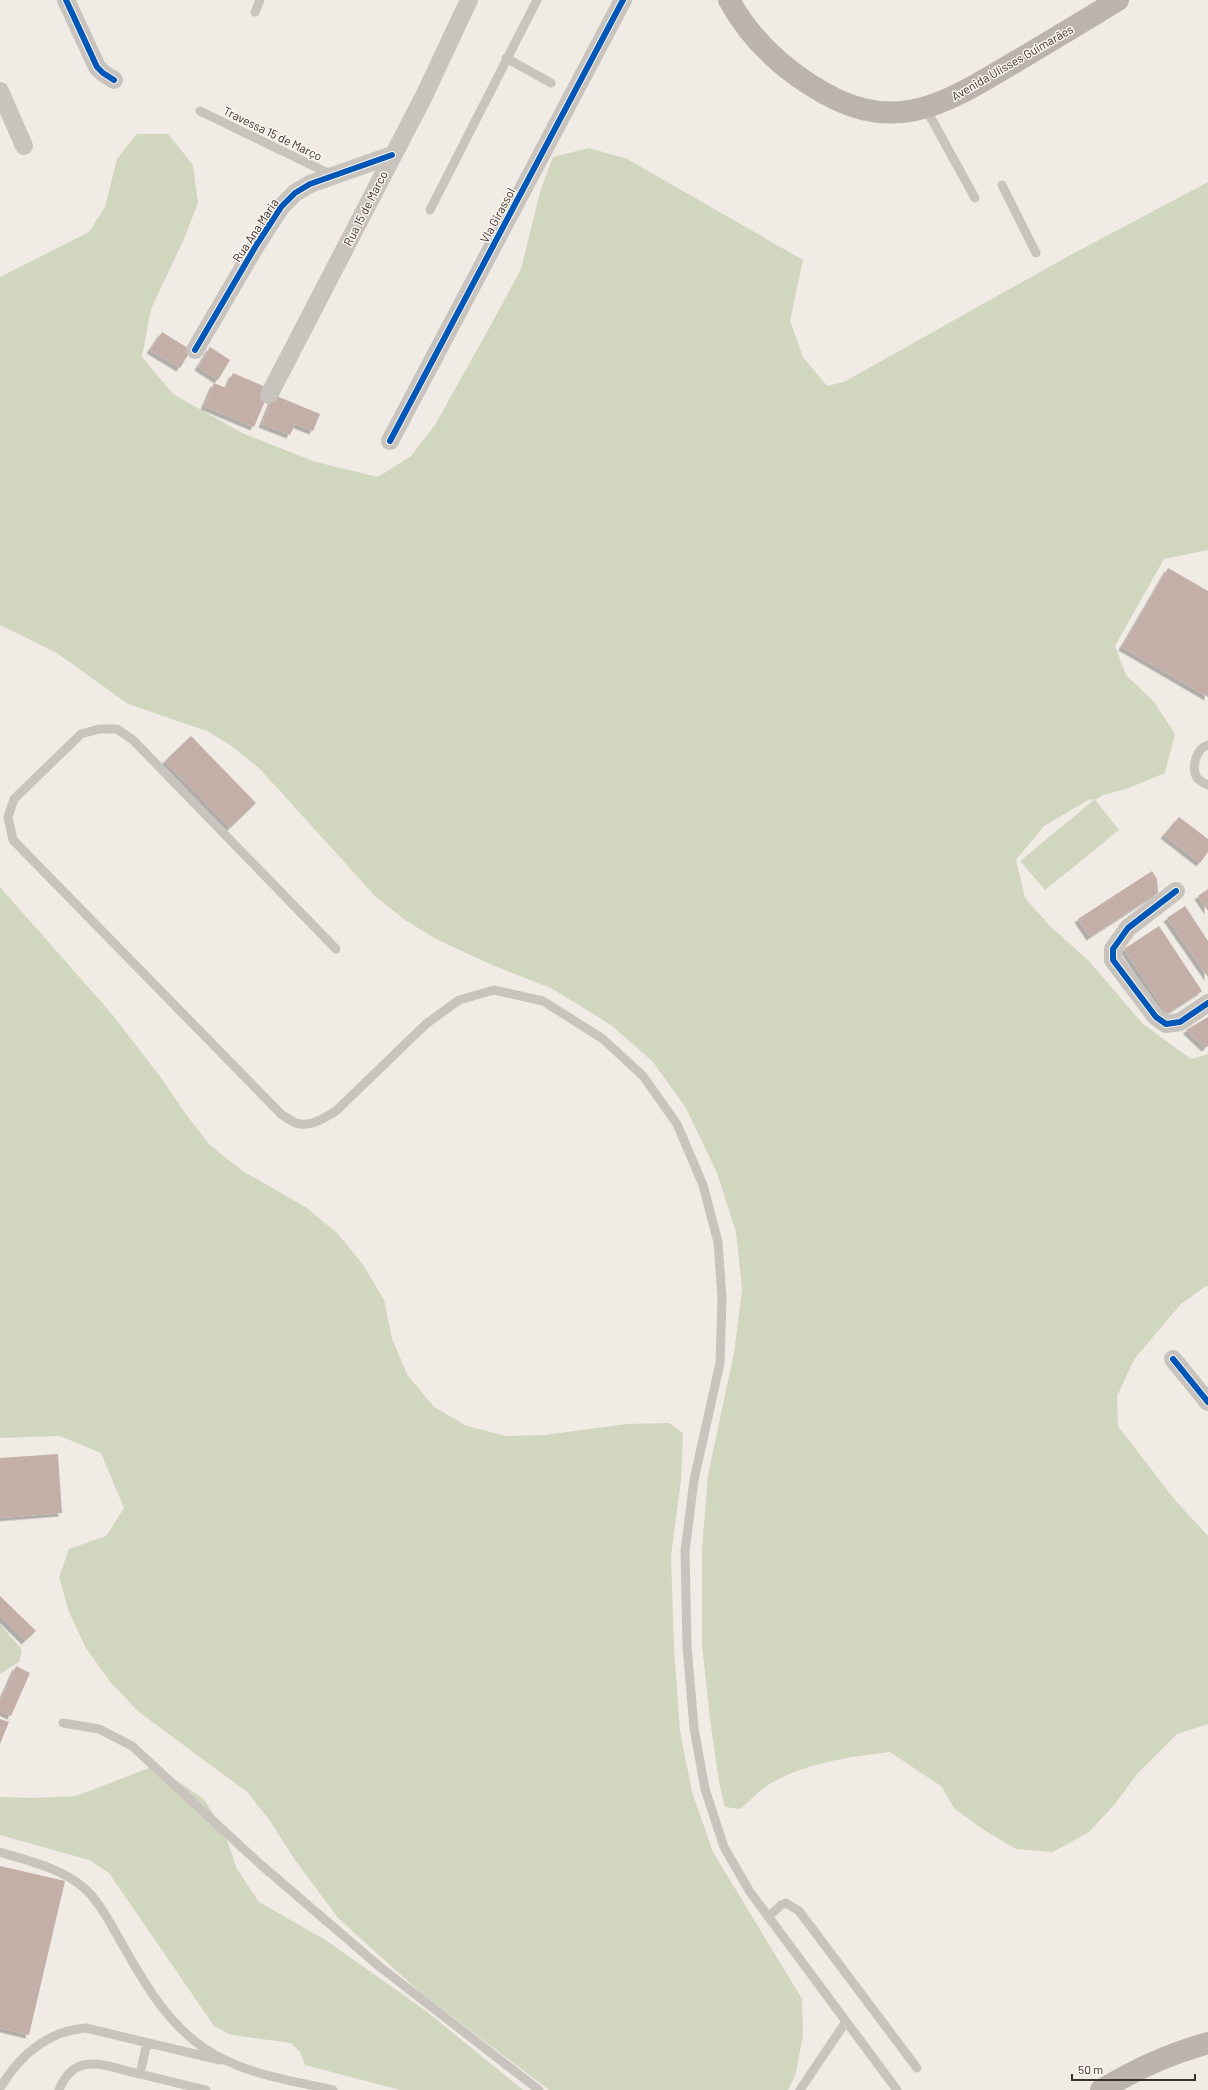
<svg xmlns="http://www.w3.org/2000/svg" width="1208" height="2090" font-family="Barlow,sans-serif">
	<defs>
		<filter id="shadow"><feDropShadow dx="-3.5" dy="3.5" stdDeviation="0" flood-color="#0004"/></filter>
	</defs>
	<rect width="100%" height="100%" fill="#f0ebe5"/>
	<path fill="#d1d6bf" d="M137 134H168L193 165 198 203 184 239 151 309 142 357 173 394 242 433 316 462 378 477 411 456 435 425 492 323 521 269 540 192 553 157 589 148 627 159 803 260 790 321 803 357 827 386 844 382 1065 258 1208 182V550L1164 559 1115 646 1126 675 1154 702 1175 734 1165 773 1126 789 1103 795 1095 800 1119 830 1045 890 1020 861 1094 800 1090 799 1044 826 1016 860 1025 898 1050 926 1088 960 1143 1024 1191 1059 1208 1054V1287L1206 1286 1181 1304 1135 1358 1117 1396 1118 1426 1174 1499 1208 1536V1724L1177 1734 1137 1774 1115 1804 1089 1832 1053 1852 1016 1849 984 1830 954 1808 941 1786 890 1752C849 1757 809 1762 771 1783 760 1790 750 1801 740 1809L725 1807 719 1782 710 1719 702 1644V1549L708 1475 734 1353 742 1289 736 1232 717 1173 686 1108 653 1062 611 1025 551 988 492 965 436 939 405 920 375 896 259 768 230 745 207 731 128 704 57 653 0 625V277L89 232 105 207 117 159Z
		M0 887 111 1013 162 1079 185 1113 209 1144 241 1170 307 1208 338 1234 364 1266 384 1300 392 1339 408 1376 434 1407 467 1426 506 1436 545 1435 627 1424 669 1423 683 1433 681 1480 671 1556 674 1647 680 1731 692 1792 713 1852 802 1999 803 2036 795 2076 788 2090H549L421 1993 339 1919 295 1860 270 1821 247 1792 139 1712 111 1683 86 1648 69 1612 59 1577 69 1549 106 1536 124 1508 101 1453 60 1436 0 1438Z
		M0 1624 22 1650 19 1662 0 1674Z
		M149 1768 173 1778 204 1799 224 1832 237 1869 259 1902 327 1941 371 1972 426 2011 523 2090H400L305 2065 300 2052 291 2043 231 2035 214 2026 109 1873 89 1860 0 1835V1797L35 1798 76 1796Z"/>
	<path fill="#c3afa7" filter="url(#shadow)" d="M162 332 191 350 180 368 150 350Z
		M210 347 230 360 218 380 198 367Z
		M233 373 270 389 254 427 204 406 214 383 226 388Z
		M274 395 320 414 313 431 295 424 290 435 262 424Z
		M1168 568 1208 591V697L1122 647Z
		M191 736 256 803 230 828 165 761Z
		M1179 817 1208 839V852L1200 863 1164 835Z
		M1152 871 1157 879 1158 893 1090 937 1078 919Z
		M1208 889V911L1198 896Z
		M1185 906 1208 941V977L1167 918Z
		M1159 926 1202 991 1167 1014 1124 949Z
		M1208 1017V1046L1205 1048 1186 1030Z
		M58 1454 62 1513 0 1518V1458Z
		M0 1596 36 1631 25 1641 0 1616Z
		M16 1666 30 1673 11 1716 0 1711V1702Z
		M0 1719 9 1722 0 1744Z
		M0 1866 65 1881 29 2035 0 2028Z"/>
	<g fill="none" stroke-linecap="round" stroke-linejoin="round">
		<path stroke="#c9c3be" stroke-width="9" d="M255 12 260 0
			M506 58 551 83
			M926 109 975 198
			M200 111 332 175
			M1002 185 1036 253
			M430 210 537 0
			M1208 745C1196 748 1191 768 1197 778 1200 781 1204 783 1208 785
			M336 949 133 740 117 729H99L81 734 14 799 8 817 13 840 282 1115C286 1117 291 1121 296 1123 309 1128 327 1117 337 1110L426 1024 459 1000 494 990 543 1001 603 1039 643 1076 677 1124 703 1185 718 1242 722 1298 720 1363 694 1480 685 1551 687 1646 694 1728 705 1789 724 1847 750 1892 897 2090
			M63 1723 99 1729 132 1746 260 1864 380 1967 539 2090
			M0 1852C28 1861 61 1868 83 1887 100 1902 110 1923 121 1942 143 1981 166 2022 204 2048 242 2074 290 2080 333 2090
			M768 1917 781 1905 786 1903 799 1911 917 2068
			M140 2074 206 2090
			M0 2088C20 2055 47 2031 86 2028L220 2060
			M59 2090C75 2049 107 2067 140 2074L147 2043
			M800 2090 845 2023"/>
		<path stroke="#c9c3be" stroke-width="18" d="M66 0 97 67 103 73 114 80
			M0 91 24 146
			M195 350 257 244 281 207 295 193 310 184 392 155
			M269 395 424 96 469 0
			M390 441 623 0
			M1176 891 1128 928 1113 949V960L1156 1017 1166 1024 1180 1022 1208 1003
			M1173 1359 1208 1402"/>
		<path stroke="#bab3ae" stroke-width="22" d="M729 0C748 35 775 62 809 84 891 138 940 107 1015 62 1049 42 1084 21 1118 0
			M1101 2090C1137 2069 1168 2054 1208 2043"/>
		<g stroke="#fbf5ee" stroke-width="8">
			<path id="cycleway" d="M66 0 97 67 103 73 114 80
				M195 350 257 244 281 207 295 193 310 184 392 155
				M390 441 623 0
				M1176 891 1128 928 1113 949V960L1156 1017 1166 1024 1180 1022 1208 1003
				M1173 1359 1208 1402"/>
		</g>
		<use href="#cycleway" stroke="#0057b8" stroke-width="6"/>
	</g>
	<g text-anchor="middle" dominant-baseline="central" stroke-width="3" stroke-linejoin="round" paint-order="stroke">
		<g font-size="12" fill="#3b302b" stroke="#fbf5ee">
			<text transform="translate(1012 62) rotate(-30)">Avenida Ulisses Guimarães</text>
			<text transform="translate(273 133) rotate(26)">Travessa 15 de Março</text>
			<text transform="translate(365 208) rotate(-63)">Rua 15 de Marco</text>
			<text transform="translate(497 215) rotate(-62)">VIa Girassol</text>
			<text transform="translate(255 230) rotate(-57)">Rua Ana Maria</text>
		</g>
	</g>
	<path d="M1072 2074v6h123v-6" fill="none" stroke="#3b302b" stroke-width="2"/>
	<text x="1078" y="2074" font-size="12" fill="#3b302b" stroke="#fbf5ee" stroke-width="3" paint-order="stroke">50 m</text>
</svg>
